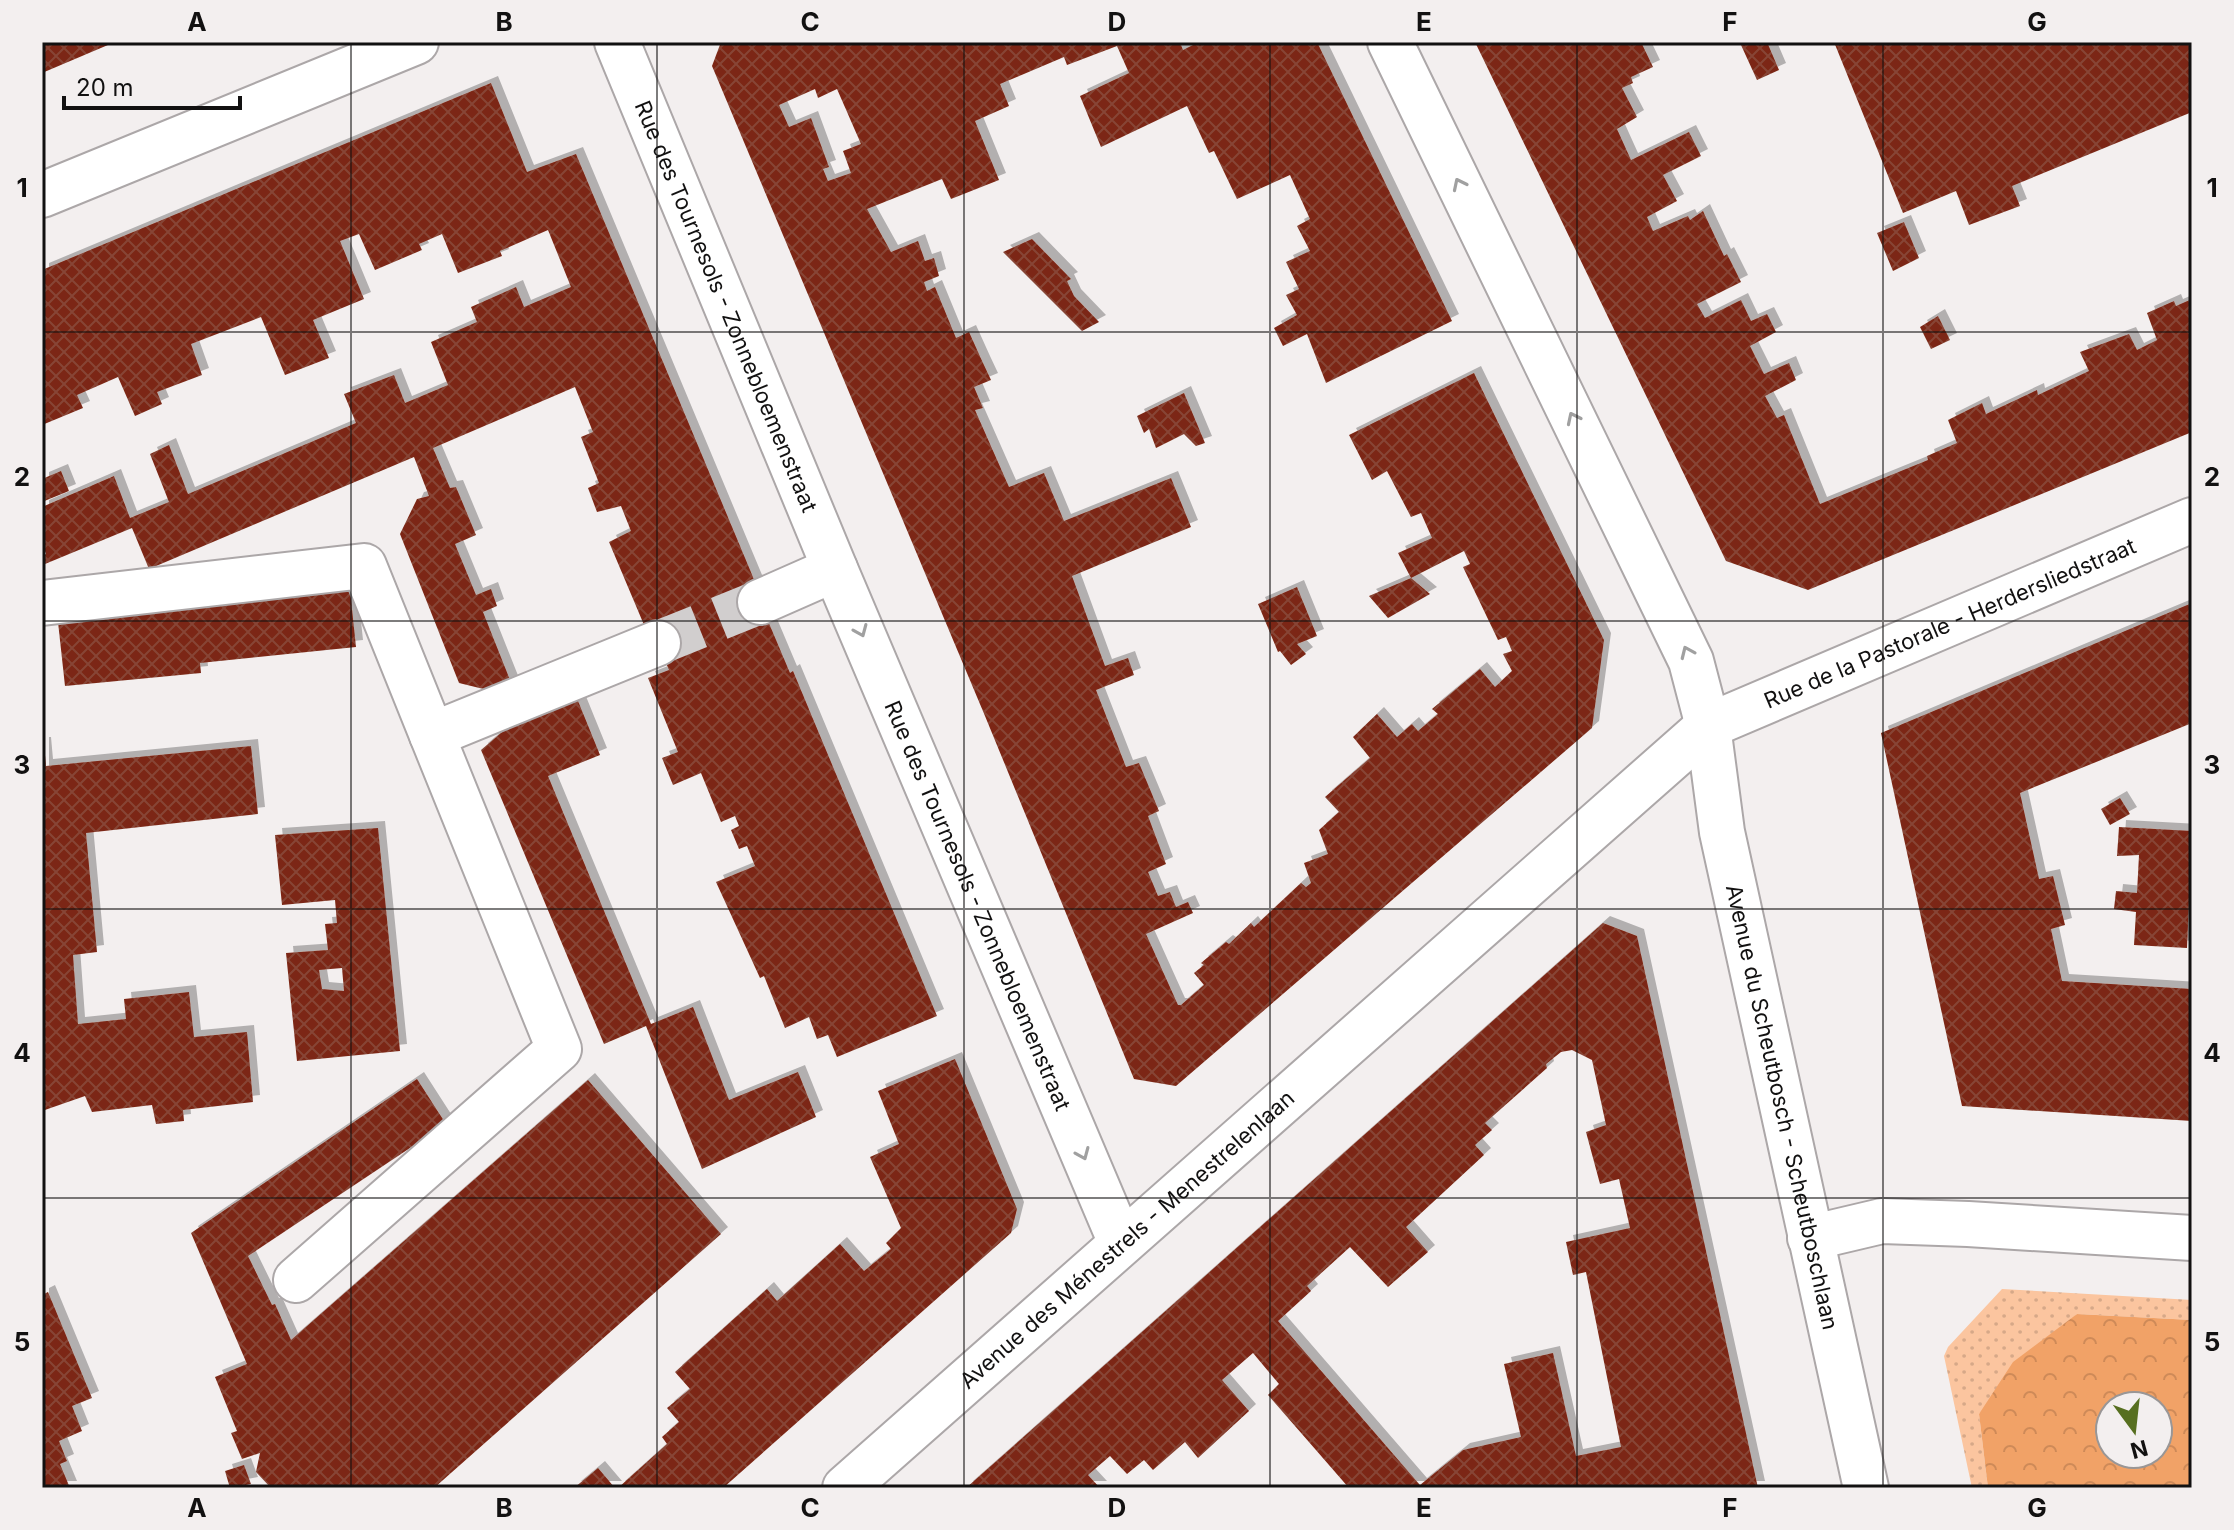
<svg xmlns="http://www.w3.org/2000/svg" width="2234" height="1530" font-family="Inter,sans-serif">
	<defs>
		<pattern id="grass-dots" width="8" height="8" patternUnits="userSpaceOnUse" patternTransform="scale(2)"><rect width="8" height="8" fill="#fbc59f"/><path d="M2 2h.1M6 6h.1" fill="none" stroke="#d6a888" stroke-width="1.8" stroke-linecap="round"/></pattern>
		<pattern id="forest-crowns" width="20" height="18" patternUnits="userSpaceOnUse" patternTransform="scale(2)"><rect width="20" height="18" fill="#f1a267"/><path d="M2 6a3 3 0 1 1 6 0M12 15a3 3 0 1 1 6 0" fill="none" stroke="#ce8a58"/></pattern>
		<pattern id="building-cross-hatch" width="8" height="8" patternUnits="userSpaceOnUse" patternTransform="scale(2)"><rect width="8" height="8" fill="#7b2714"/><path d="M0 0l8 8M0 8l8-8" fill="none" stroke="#874435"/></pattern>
		<filter id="shadow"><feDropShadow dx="7" dy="-7" stdDeviation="0" flood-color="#0004"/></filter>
	</defs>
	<rect width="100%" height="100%" fill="#f3efef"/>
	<path fill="url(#grass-dots)" d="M2002 1289 2192 1300V1320L2077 1314 1979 1414 1988 1488H1972L1944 1356 1948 1347Z"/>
	<path fill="url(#forest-crowns)" fill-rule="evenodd" d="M2077 1314 2192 1320V1488H1988L1979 1414 2013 1362ZM2110 1406H2158V1454H2110Z"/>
	<path fill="url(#building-cross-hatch)" fill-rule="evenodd" filter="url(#shadow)" d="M42 42H115L42 73Z
		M721 42H1180L1183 50 1199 42H1317L1452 321 1326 383 1307 334 1283 346 1274 328 1297 315 1286 295 1299 289 1286 262 1310 251 1297 226 1310 219 1290 175 1237 199 1214 151 1209 153 1187 106 1101 147 1080 96 1129 73 1117 46 1067 65 1064 57 1000 84 1009 106 975 121 999 180 951 199 942 179 867 209 891 252 918 241 925 261 934 258 939 276 924 282 927 291 935 287 956 338 969 332 983 363 991 380 974 387 983 408 975 410 1009 487 1044 473 1064 521 1171 478 1191 527 1072 576 1105 666 1128 658 1134 675 1096 690 1126 767 1139 763 1159 811 1148 816 1166 864 1148 872 1158 896 1170 892 1176 907 1188 902 1193 913 1146 934 1178 1005H1181L1204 985 1194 973 1204 965 1201 963 1226 942 1229 944 1251 923 1254 927 1301 883 1306 887 1311 883 1304 863 1328 854 1319 830 1339 812 1325 797 1370 758 1353 737 1377 714 1397 737 1412 724 1418 731 1438 714 1432 709 1480 669 1495 687 1512 671 1503 654 1512 651 1506 637 1498 640 1463 567 1470 564 1464 551 1411 578 1398 553 1432 538 1421 513 1411 517 1387 471 1372 480 1349 435 1474 373 1604 640 1592 728 1176 1086 1134 1079 985 716 712 66ZM815 89 818 98 837 89 861 144 843 151 851 173 828 181 823 169 829 167 811 118 789 127 779 105Z
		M1475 42H1641L1653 67 1631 77 1633 83 1622 88 1637 117 1617 129 1631 160 1689 132 1701 156 1663 175 1677 201 1647 217 1653 231 1688 216 1690 220 1703 211 1724 256 1727 254 1741 282 1697 304 1705 318 1741 300 1751 321 1767 314 1776 332 1750 346 1764 374 1789 363 1796 380 1765 396 1777 418 1784 415 1820 504 1928 460 1927 456 1957 443 1948 420 1982 403 1986 414 2037 390 2038 395 2089 371 2080 352 2129 334 2137 350 2157 340 2147 313 2174 301 2176 306 2192 299V432L1808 590 1726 561Z
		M1747 42H1767L1779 70 1757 80 1741 45Z
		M1834 42H2192V112L2012 186 2020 206 1969 225 1956 191 1903 213Z
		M491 83 527 172 576 154 758 589 760 602 790 673 793 671 937 1016 837 1057 828 1035 817 1039 809 1017 785 1028 764 976 760 978 716 882 755 866 747 846 739 849 731 830 739 826 735 816 721 822 701 773 673 785 662 758 678 752 648 678 669 670 652 630 647 632 609 542 631 531 621 506 597 512 588 488 599 483 581 437 593 432 575 387 433 448 450 488 456 487 476 535 455 544 476 595 491 589 497 606 483 612 514 690 504 694 459 683 400 534 417 499 429 496 414 457 149 569 132 528 45 564 42 556 46 554 42 543V507L114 476 130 518 169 502 150 454 169 445 188 494 356 423 344 394 394 375 405 403 448 385 431 342 477 322 471 307 516 287 524 307 571 287 548 230 500 251 502 256 458 273 442 234 419 244 422 250 375 270 359 234 340 241 364 299 313 320 329 358 285 375 261 317 191 344 202 375 157 392 162 404 135 416 118 377 77 395 83 408 42 425V270Z
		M1904 222 1919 258 1893 271 1877 233Z
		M1032 239 1071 279 1067 281 1074 296 1099 322 1082 331 1003 252Z
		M1938 316 1950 340 1931 349 1920 327Z
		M1184 393 1205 443 1196 446 1184 434 1156 448 1149 429 1144 433 1137 416Z
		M61 471 69 491 42 502V479Z
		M1411 578 1430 594 1388 618 1369 596Z
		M1297 587 1317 636 1297 644 1306 654 1291 665 1280 651 1278 652 1258 604Z
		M350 590 356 647 200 663 201 673 65 686 58 622Z
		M2192 603V723L2020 793 2039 879 2053 876 2065 925 2051 929 2062 981 2192 989V1121L1962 1106 1881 733Z
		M576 696 600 755 548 776 651 1024 693 1007 729 1100 798 1072 816 1117 702 1169 646 1026 604 1044 481 750 516 720Z
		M42 744H44L46 766 251 746 258 814 86 833 97 952 73 955 78 1024 126 1019 124 999 189 992 194 1037 247 1032 253 1102 183 1110 184 1121 156 1124 152 1105 92 1112 85 1096 42 1111Z
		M2120 798 2130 814 2110 825 2101 809Z
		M2119 827 2192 831 2187 948 2134 945 2136 912 2114 909 2116 891 2137 893 2139 855 2117 856Z
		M378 828 400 1051 297 1061 286 953 328 950 325 924 337 923 335 900 282 905 275 835ZM342 968 344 991 322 989 319 970Z
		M1603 923 1637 936 1758 1488H1349L1268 1395 1279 1384 1253 1353 1222 1380 1249 1411 1198 1458 1185 1442 1153 1470 1144 1460 1127 1474 1110 1456 1088 1475 1100 1488H966ZM1572 1050 1592 1060 1606 1125 1586 1132 1600 1184 1619 1179 1630 1228 1566 1242 1573 1275 1586 1272 1621 1447 1576 1456 1553 1353 1504 1364 1521 1437 1463 1450 1420 1485 1278 1321 1311 1291 1307 1286 1350 1247 1388 1287 1428 1252 1406 1227 1484 1155 1475 1145 1492 1130 1485 1123 1547 1068 1546 1064 1561 1052Z
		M955 1059 1017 1209 1011 1233 723 1488H618L667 1444 662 1437 679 1422 667 1408 690 1389 675 1372 767 1289 777 1301 840 1244 864 1271 891 1249 886 1243 901 1228 870 1157 899 1144 878 1091Z
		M417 1079 446 1124 248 1256 272 1305 275 1304 291 1340 588 1080 721 1234 434 1488H271L256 1472 260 1453 242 1459 231 1433 237 1431 215 1377 247 1364 191 1233Z
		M48 1292 92 1398 72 1406 82 1431 59 1441 67 1461 60 1464 70 1488H42V1295Z
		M244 1465 251 1484 230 1488 225 1471Z
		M598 1468 615 1488H574Z"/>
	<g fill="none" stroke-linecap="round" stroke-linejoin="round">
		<path stroke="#d1cece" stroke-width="44" stroke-dasharray="44 22" stroke-linecap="butt" d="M658 643 760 602"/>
		<g stroke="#aca7a8" stroke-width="48">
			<g id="minor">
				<path id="s1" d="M617 42 835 569 1121 1243"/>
				<path id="s2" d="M1390 42 1691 661 1708 726 1722 832 1866 1488"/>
				<path d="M760 602 835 569"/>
				<path d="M42 603 364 566 432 735"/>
				<path d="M1810 1238 1882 1221 1968 1224 2192 1238"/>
				<path d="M296 1280 559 1049 432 735 658 643"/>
				<path id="s3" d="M845 1488 1708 726 2192 520"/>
			</g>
		</g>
		<g stroke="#aca7a8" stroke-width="48">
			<path id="major" d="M42 195 416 42"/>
		</g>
		<use href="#minor" stroke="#fff" stroke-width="44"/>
		<use href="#major" stroke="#fff" stroke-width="44"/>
	</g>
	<defs><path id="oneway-chevron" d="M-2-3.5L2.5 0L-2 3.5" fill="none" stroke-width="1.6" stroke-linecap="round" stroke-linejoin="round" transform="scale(2)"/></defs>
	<g stroke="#a0a0a0">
		<use href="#oneway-chevron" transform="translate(1459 184) rotate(-116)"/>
		<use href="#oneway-chevron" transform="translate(1573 418) rotate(-116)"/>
		<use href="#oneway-chevron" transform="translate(861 631) rotate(67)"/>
		<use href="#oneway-chevron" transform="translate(1687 652) rotate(-114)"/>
		<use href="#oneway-chevron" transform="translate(1083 1154) rotate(67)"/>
	</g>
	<path fill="none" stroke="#121111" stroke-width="2" stroke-opacity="0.55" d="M351 42V1488M657 42V1488M964 42V1488M1270 42V1488M1577 42V1488M1883 42V1488M42 332H2192M42 621H2192M42 909H2192M42 1198H2192"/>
	<g text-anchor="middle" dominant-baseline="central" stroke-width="8" stroke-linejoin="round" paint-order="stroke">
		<g font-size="22" fill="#121111" stroke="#f3efef">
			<text stroke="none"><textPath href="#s1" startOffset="286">Rue des Tournesols - Zonnebloemenstraat</textPath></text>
			<text stroke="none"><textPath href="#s3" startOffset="1414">Rue de la Pastorale - Herdersliedstraat</textPath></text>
			<text stroke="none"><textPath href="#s1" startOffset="936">Rue des Tournesols - Zonnebloemenstraat</textPath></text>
			<text stroke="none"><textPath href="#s2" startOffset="1144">Avenue du Scheutbosch - Scheutboschlaan</textPath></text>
			<text stroke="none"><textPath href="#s3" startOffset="376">Avenue des Ménestrels - Menestrelenlaan</textPath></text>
		</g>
	</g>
	<rect width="2234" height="1530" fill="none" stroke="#f3efef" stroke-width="88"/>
	<g transform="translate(2134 1430) rotate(165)"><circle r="38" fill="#f3efef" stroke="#999696" stroke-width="2"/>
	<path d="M0-6L14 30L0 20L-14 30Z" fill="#576f20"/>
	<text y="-12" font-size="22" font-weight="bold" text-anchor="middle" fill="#121111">N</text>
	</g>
	<path d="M64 96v12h176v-12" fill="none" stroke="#121111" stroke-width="4"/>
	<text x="76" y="96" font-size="24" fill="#121111" stroke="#f3efef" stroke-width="6" paint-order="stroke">20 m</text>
	<rect x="44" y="44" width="2146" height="1442" fill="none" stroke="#121111" stroke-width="3"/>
	<g font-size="26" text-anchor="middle" font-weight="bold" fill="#121111">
		<text x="197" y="31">A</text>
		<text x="504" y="31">B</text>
		<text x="810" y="31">C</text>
		<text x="1117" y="31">D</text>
		<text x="1424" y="31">E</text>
		<text x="1730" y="31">F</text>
		<text x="2037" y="31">G</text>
		<text x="22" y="197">1</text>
		<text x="2212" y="197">1</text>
		<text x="22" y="486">2</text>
		<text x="2212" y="486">2</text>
		<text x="22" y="774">3</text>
		<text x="2212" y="774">3</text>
		<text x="22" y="1062">4</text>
		<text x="2212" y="1062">4</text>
		<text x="22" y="1351">5</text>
		<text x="2212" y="1351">5</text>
		<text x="197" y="1517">A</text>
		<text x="504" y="1517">B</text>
		<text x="810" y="1517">C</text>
		<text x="1117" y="1517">D</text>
		<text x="1424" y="1517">E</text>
		<text x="1730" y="1517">F</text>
		<text x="2037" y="1517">G</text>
	</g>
</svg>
